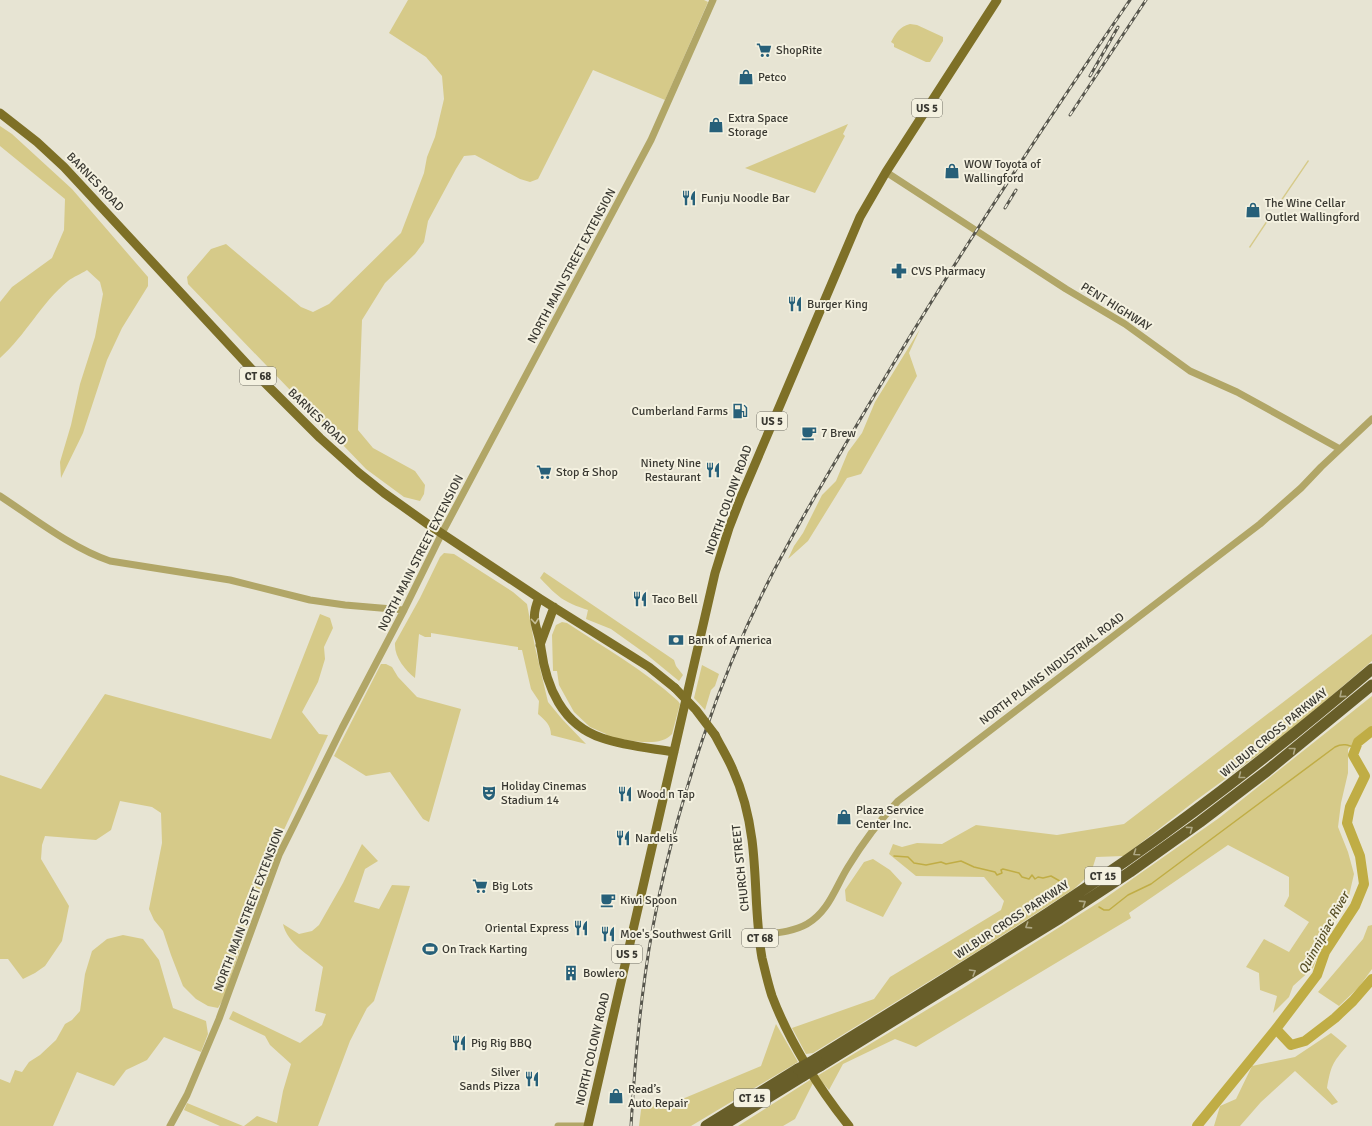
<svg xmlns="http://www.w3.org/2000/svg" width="1372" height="1126" font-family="Signika,sans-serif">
	<rect width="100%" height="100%" fill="#e7e4d3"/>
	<path fill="#d6ca89" d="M408 0H704L708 2 665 100 593 70 538 179 530 182 520 179 475 155 464 156 456 169 428 221 424 242 415 254 385 283 362 320 358 430 373 448 415 471 425 485 424 494 420 501 404 497 366 469 188 284 187 277 211 249 226 244 301 307 313 312 329 304 401 233 424 173 427 157 435 137 444 99 442 76 426 57 389 33Z
		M910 24 917 25 943 37V41L930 62H926L894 47V44L891 42C896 33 899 27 910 24Z
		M848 124 843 134 845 136 815 193 745 168Z
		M0 126 12 134 72 189 148 277V286L122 328 107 360 83 433 61 478 60 462 71 425 80 384 95 337 103 294 100 282 87 270C81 274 73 277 68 281 41 303 26 335 0 358V302L12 287 52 258 64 230 65 199 0 146Z
		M1308 160 1309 161 1279 205 1281 208 1274 203 1275 202 1278 204Z
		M1269 211 1276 216 1272 215 1250 248 1249 247 1271 214 1268 212Z
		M920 329 909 353 917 376 861 474 847 478 808 541 788 559 794 546 803 533 822 495 836 481 848 452 862 433 875 402Z
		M444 553 454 554 513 592 527 604 535 647 548 702 562 719 586 744 551 735C551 725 545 720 538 714L539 701 531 689 522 650H518V647L431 633V637H425L419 634 415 678C405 670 394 657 395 643L420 598 440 557Z
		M544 572 674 660 676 666 683 675 679 681 646 654 611 629 586 619 588 610C563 602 558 597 540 578Z
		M320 614 330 618 333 628 324 647 325 659 318 682 302 712 319 734 328 735 269 862 224 998 218 1008 208 1006 196 999 183 986 171 955 163 931 154 920 149 909 162 843 161 813 152 807 120 801 111 830 96 840 45 836 42 845 41 859 69 906 62 941 45 966 35 973 23 979 8 959H0V775L41 789 105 694 271 739Z
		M562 622 567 623C605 648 644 670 678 701L680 704 672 734C660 749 625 739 608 737L606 734 590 727 574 712 559 685 557 671H553L552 635 556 625Z
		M1372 634V661L1288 733 1195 801 1124 856 1096 857 1091 873 1074 889 975 953 813 1053 806 1054 792 1028 874 999 890 977 1001 910 1004 901 984 877 916 876 889 854 893 844 902 847 917 843 942 844 976 825 1057 835 1124 824Z
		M381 664H386L392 667 398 677 417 697 461 709 429 822 423 819 390 772 366 776 334 756Z
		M702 665 719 674 715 686 711 690 705 710 694 698Z
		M1372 696V726L1348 749V773L1341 803 1338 827 1348 852 1354 874 1348 900 1326 935 1313 968 1293 986 1289 997 1273 1013 1277 996 1260 990 1259 973 1246 967 1264 939 1289 952 1309 922 1284 906 1289 896V877L1228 845 1129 913 1131 918 916 1047 895 1039 843 1064 829 1090 817 1076 963 988 1101 901 1219 818Z
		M362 844 378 861 365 869 354 902 379 909 392 885 410 886 374 1001 367 1008 350 1041 318 1126H244L257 1116 277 1123 283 1091 291 1064 270 1045 265 1036 229 1019 233 1011 300 1043 322 1025 326 1014 315 1011 323 967C309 955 287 943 283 924L299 934 312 931 319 925 343 883Z
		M873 859 890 870 902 883 883 917 846 901 845 890 864 862Z
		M1372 925V969L1359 987 1339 1006 1318 992 1363 939 1368 926Z
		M123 935 143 939 159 960 173 1008 206 1021 208 1034 201 1052 164 1037 147 1060 126 1070 114 1086 77 1072 53 1126H0V1079L10 1083 15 1070 22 1072 29 1062 40 1055 56 1040 65 1024 72 1020 80 1011 85 974 92 951 107 939Z
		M776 1024 798 1062 691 1126H639L642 1102 668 1105 761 1066Z
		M1331 1033 1347 1046C1332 1063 1331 1066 1327 1088L1338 1102 1332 1105 1295 1071 1261 1102 1240 1126H1214L1220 1106 1236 1099 1252 1066 1295 1057Z
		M810 1080 813 1083 795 1119 783 1126H738Z
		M187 1103 243 1126H220L184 1110Z"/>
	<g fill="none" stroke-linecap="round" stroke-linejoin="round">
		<path stroke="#c0ad45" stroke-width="1.5" d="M894 856 908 857 914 863 926 865 941 862 946 864 961 861 974 867 995 872 997 875 1002 873 1001 870 1003 869 1019 873 1022 877 1029 879 1032 875 1035 879 1038 877 1043 878 1051 876 1065 884
			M1099 907 1104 910H1109L1128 895 1151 884 1335 747C1343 743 1348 745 1356 748"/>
		<path stroke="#c0ad45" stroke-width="10" d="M1276 1029 1291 1045 1305 1041 1335 1018 1353 1001 1372 979
			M1197 1126 1276 1029 1317 975 1325 952 1355 906 1364 884 1360 856 1347 823 1350 807 1365 776 1353 755 1358 742 1372 731"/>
		<path stroke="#b1a667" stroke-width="7" d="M886 172 1066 289 1125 324 1190 371 1237 392 1340 449
			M0 496C32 517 73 549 110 561L230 580 310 600 345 605 404 610
			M759 935C775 933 793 932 807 924 829 911 835 888 848 867 862 844 879 821 898 801L1260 524 1301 488 1321 467 1372 419
			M170 1126 187 1095 219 1019 279 855 294 825 342 728 404 610 442 533 651 140 713 0
			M558 1126H586"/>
		<path stroke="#7e7027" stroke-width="9" d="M0 113 37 142 64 167 258 376 320 438 359 473 384 493 429 525 539 598 649 667 675 688
			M539 598C529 621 538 626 541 648 546 686 562 725 602 738 625 746 650 748 674 752
			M540 645 554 607
			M715 735C721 747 728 758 733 770 743 792 749 817 752 840 757 879 755 919 762 958 765 970 768 984 772 996 789 1041 819 1089 849 1126
			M588 1126 715 573 729 528 741 497 860 217 886 172 997 0"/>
		<path stroke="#685e29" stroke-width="11" d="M816 1059C919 995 1024 931 1124 862 1210 802 1292 737 1372 669
			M820 1066 1060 918 1130 872 1200 822 1267 771 1372 685
			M706 1126 798 1069
			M722 1126 803 1076"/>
		<g stroke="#57564d" stroke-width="3">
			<path id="rail" d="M1090 76 1118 27
				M1070 115 1146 0
				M1005 208 1016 190
				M631 1126C634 1076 638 1026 645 976 656 895 677 815 703 738 725 673 753 608 786 548 809 505 834 464 858 423 943 278 1035 138 1130 0"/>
		</g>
		<use href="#rail" stroke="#f4f1e0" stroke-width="1.5" stroke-dasharray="4.5" stroke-linecap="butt"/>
		<path stroke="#7e7027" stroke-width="9" d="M675 688 696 710 715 735"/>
		<path stroke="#685e29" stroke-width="11" d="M798 1069 816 1059
			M803 1076 820 1066"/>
	</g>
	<defs><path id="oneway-chevron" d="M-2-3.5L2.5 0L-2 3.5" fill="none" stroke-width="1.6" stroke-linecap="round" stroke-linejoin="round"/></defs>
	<use stroke="#c5bd96" href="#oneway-chevron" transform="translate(535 621) rotate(85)"/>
	<g stroke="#aea884">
		<use href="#oneway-chevron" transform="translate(1342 695) rotate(140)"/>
		<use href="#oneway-chevron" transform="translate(1293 750) rotate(-38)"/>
		<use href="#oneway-chevron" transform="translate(1241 776) rotate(142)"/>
		<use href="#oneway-chevron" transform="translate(1190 829) rotate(-36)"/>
		<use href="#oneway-chevron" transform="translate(1136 853) rotate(145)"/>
		<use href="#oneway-chevron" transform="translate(1083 903) rotate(-33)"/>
		<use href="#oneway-chevron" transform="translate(1028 926) rotate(147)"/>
		<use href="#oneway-chevron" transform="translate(973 972) rotate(-31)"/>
	</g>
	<defs>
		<g id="supermarket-bare" transform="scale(1.2)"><path d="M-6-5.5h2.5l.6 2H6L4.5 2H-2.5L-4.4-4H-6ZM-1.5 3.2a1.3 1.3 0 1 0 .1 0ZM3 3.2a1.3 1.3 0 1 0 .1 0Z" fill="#276079" stroke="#f4f1e0" stroke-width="2.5" paint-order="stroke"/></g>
		<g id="shop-bare" transform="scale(1.2)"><path d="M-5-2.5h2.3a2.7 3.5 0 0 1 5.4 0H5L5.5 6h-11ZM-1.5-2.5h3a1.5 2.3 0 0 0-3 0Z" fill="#276079" stroke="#f4f1e0" stroke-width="2.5" paint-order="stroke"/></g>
		<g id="restaurant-bare" transform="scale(1.2)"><path d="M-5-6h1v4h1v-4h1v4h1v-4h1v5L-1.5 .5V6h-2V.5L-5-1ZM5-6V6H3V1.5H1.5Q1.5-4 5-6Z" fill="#276079" stroke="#f4f1e0" stroke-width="2.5" paint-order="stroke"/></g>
		<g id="pharmacy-bare" transform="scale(1.2)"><path d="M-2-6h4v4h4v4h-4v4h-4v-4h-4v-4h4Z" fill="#276079" stroke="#f4f1e0" stroke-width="2.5" paint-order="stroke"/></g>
		<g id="fuel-bare" transform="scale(1.2)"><path d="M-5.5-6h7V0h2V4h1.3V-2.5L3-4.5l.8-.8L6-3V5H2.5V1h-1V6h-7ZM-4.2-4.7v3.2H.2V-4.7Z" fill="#276079" stroke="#f4f1e0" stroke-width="2.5" paint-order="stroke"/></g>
		<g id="cafe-bare" transform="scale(1.2)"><path d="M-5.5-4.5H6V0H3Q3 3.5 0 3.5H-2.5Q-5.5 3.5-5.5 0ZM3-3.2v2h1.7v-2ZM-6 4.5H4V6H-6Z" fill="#276079" stroke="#f4f1e0" stroke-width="2.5" paint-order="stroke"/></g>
		<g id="bank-bare" transform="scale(1.2)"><path d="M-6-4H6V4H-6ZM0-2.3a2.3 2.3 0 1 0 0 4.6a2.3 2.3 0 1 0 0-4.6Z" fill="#276079" stroke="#f4f1e0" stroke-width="2.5" paint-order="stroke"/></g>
		<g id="theatre-bare" transform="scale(1.2)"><path d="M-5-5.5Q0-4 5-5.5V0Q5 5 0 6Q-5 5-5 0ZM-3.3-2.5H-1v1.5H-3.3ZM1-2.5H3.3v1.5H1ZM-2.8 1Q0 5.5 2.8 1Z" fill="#276079" stroke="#f4f1e0" stroke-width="2.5" paint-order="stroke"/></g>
		<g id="stadium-bare" transform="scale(1.2)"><path d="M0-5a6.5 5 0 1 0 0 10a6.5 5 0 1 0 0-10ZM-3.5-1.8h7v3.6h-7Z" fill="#276079" stroke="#f4f1e0" stroke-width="2.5" paint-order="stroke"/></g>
		<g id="building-bare" transform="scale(1.2)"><path d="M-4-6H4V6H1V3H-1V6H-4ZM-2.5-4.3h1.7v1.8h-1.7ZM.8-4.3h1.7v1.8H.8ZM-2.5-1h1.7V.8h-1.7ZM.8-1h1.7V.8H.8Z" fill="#276079" stroke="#f4f1e0" stroke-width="2.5" paint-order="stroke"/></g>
	</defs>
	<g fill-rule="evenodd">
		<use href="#supermarket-bare" x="764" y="50"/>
		<use href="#shop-bare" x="746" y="77"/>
		<use href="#shop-bare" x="716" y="125"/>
		<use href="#shop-bare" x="952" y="171"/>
		<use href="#restaurant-bare" x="689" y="198"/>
		<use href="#shop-bare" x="1253" y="210"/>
		<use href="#pharmacy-bare" x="899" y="271"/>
		<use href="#restaurant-bare" x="795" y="304"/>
		<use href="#fuel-bare" x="740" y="411"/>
		<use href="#cafe-bare" x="809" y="433"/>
		<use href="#restaurant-bare" x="713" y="470"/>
		<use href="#supermarket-bare" x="544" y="472"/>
		<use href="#restaurant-bare" x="640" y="599"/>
		<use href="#bank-bare" x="676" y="640"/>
		<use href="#theatre-bare" x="489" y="793"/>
		<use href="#restaurant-bare" x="625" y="794"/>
		<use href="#shop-bare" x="844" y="817"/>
		<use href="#restaurant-bare" x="623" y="838"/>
		<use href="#supermarket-bare" x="480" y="886"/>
		<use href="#cafe-bare" x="608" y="900"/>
		<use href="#restaurant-bare" x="581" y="928"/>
		<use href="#restaurant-bare" x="608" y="934"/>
		<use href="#stadium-bare" x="430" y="949"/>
		<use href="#building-bare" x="571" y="973"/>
		<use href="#restaurant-bare" x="459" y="1043"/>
		<use href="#restaurant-bare" x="532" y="1079"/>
		<use href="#shop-bare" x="616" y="1096"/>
	</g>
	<g text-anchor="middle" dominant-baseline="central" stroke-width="4" stroke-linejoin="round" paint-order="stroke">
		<g fill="#f4f1e0" stroke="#727066" stroke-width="1">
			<rect x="912" y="99" width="30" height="18" rx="3"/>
			<rect x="240" y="367" width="36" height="18" rx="3"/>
			<rect x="757" y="412" width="30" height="18" rx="3"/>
			<rect x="1085" y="867" width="36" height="18" rx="3"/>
			<rect x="742" y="929" width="36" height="18" rx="3"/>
			<rect x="612" y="945" width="30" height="18" rx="3"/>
			<rect x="734" y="1089" width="36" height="18" rx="3"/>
		</g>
		<g font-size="11" font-weight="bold" fill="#3a3932">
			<text x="927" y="108">US 5</text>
			<text x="258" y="376">CT 68</text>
			<text x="772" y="421">US 5</text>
			<text x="1103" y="876">CT 15</text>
			<text x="760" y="938">CT 68</text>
			<text x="627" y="954">US 5</text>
			<text x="752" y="1098">CT 15</text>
		</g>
		<g font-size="12" fill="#3a3932" stroke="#f4f1e0" text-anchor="start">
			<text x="776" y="50">ShopRite</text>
			<text x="758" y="77">Petco</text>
			<text x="728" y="118">Extra Space<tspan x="728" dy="14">Storage</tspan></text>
			<text x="964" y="164">WOW Toyota of<tspan x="964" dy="14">Wallingford</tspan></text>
			<text x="701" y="198">Funju Noodle Bar</text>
			<text x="1265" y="203">The Wine Cellar<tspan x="1265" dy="14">Outlet Wallingford</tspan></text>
			<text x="911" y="271">CVS Pharmacy</text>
			<text x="807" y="304">Burger King</text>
			<text x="728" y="411" text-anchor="end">Cumberland Farms</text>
			<text x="821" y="433">7 Brew</text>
			<text x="701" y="463" text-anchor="end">Ninety Nine<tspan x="701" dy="14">Restaurant</tspan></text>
			<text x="556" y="472">Stop &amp; Shop</text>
			<text x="652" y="599">Taco Bell</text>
			<text x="688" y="640">Bank of America</text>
			<text x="501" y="786">Holiday Cinemas<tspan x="501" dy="14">Stadium 14</tspan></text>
			<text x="637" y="794">Wood n Tap</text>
			<text x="856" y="810">Plaza Service<tspan x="856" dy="14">Center Inc.</tspan></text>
			<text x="635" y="838">Nardelis</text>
			<text x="492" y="886">Big Lots</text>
			<text x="620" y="900">Kiwi Spoon</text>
			<text x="569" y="928" text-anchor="end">Oriental Express</text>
			<text x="620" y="934">Moe's Southwest Grill</text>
			<text x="442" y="949">On Track Karting</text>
			<text x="583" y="973">Bowlero</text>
			<text x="471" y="1043">Pig Rig BBQ</text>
			<text x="520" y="1072" text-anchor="end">Silver<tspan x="520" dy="14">Sands Pizza</tspan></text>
			<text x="628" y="1089">Read’s<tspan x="628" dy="14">Auto Repair</tspan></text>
		</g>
		<g font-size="12" fill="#3a3932" stroke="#f4f1e0">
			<text transform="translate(95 182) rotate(46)">BARNES ROAD</text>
			<text transform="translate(572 266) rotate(-62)">NORTH MAIN STREET EXTENSION</text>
			<text transform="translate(1116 307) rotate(32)">PENT HIGHWAY</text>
			<text transform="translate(317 417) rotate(44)">BARNES ROAD</text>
			<text transform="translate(729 500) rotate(-70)">NORTH COLONY ROAD</text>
			<text transform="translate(421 553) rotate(-63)">NORTH MAIN STREET EXTENSION</text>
			<text transform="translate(1052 669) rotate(-37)">NORTH PLAINS INDUSTRIAL ROAD</text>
			<text transform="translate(1274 733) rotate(-39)">WILBUR CROSS PARKWAY</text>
			<text transform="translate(741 868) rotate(-96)">CHURCH STREET</text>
			<text transform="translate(249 910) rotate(-69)">NORTH MAIN STREET EXTENSION</text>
			<text transform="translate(1012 920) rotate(-33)">WILBUR CROSS PARKWAY</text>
			<text transform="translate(593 1049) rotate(-77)">NORTH COLONY ROAD</text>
		</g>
		<g font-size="13" font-style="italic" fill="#585026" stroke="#f4f1e0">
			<text transform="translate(1324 933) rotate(-61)">Quinnipiac River</text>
		</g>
	</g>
</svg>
